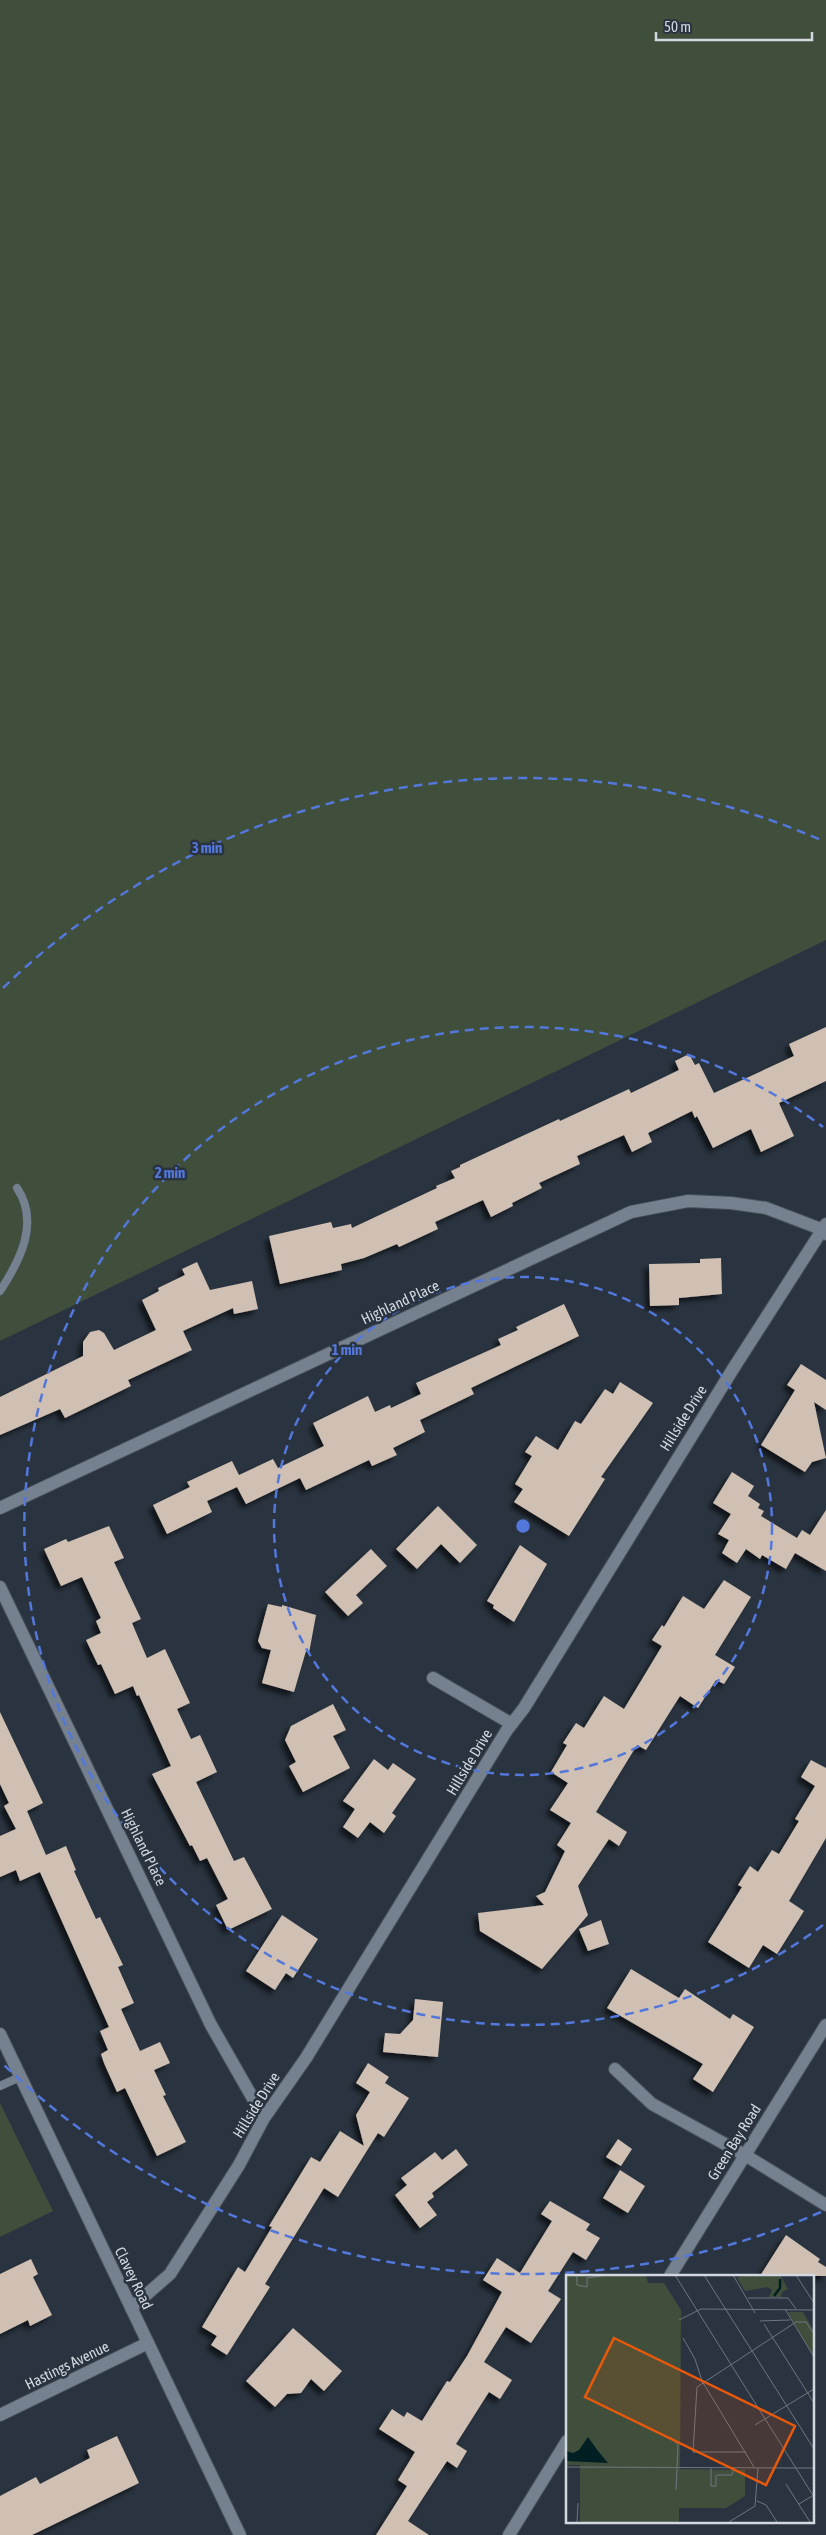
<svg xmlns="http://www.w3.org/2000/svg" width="826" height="2535" font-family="'Asap Condensed',sans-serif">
	<defs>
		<filter id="shadow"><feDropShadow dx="-4.5" dy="4.5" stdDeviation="2.5" flood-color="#0009"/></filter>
	</defs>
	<rect width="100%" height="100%" fill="#2a3440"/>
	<path fill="#404f3b" d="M0 0H826V940L0 1341Z
		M0 2103 53 2211 0 2237Z"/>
	<path fill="#cfc0b3" filter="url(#shadow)" d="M826 1027V1081L779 1103 794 1136 761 1152 751 1129 713 1148 697 1116 695 1118 692 1111 648 1133 652 1142 632 1152 624 1135 577 1156 580 1164 539 1183 542 1188 512 1203 513 1206 491 1217 483 1200 435 1222 438 1229 399 1247 397 1244 364 1258 341 1264 342 1270 280 1284 269 1236 331 1222 333 1228 351 1224 352 1228 437 1188 436 1186 455 1178 451 1171 460 1167V1165L559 1119 560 1121 629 1089 631 1093 679 1070 675 1061 689 1054 695 1065 699 1063 714 1093 794 1056 789 1044Z
		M721 1258 722 1294 679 1298V1305L650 1306 649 1264 700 1263V1259Z
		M197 1262 210 1290 252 1281 258 1309 234 1314 233 1308 183 1331 192 1350 128 1380 131 1386 65 1418 60 1409 0 1435V1397L83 1356V1342L90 1332 99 1330 104 1333 114 1350 156 1330 142 1300 159 1291 158 1288 185 1275 182 1269Z
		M564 1304 579 1336 471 1388 474 1394 420 1420 425 1432 393 1448 397 1455 372 1466 369 1460 306 1490 300 1478 246 1504 237 1487 207 1501 212 1512 167 1534 153 1505 190 1487 187 1482 232 1461 239 1475 273 1459 278 1468 324 1446 313 1423 368 1396 375 1412 390 1405 391 1408 421 1394 416 1383 501 1345 498 1339 518 1330 516 1327Z
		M801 1364 826 1380V1410L814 1402 826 1458 812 1462 805 1472 761 1445 795 1390 787 1385Z
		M620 1382 653 1403 601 1477 605 1479 569 1536 514 1502 523 1489 515 1484 532 1456 525 1452 536 1436 558 1450 575 1421 581 1424 605 1389 613 1394Z
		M732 1472 754 1486 748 1496 760 1504 758 1508 764 1511 761 1516 797 1538 802 1530 810 1535 826 1510V1571L795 1553 786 1569 762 1555 760 1559 746 1549 737 1563 722 1553 729 1540 718 1534 731 1514 713 1503Z
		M438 1506 477 1545 460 1563 441 1544 417 1569 396 1549Z
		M109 1526 124 1558 114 1562 141 1619 132 1623 147 1658 165 1649 190 1703 177 1709 191 1739 200 1735 217 1772 196 1782 234 1861 244 1857 272 1909 228 1930 216 1905 228 1899 207 1858 200 1861 192 1845 190 1846 152 1774 171 1766 139 1695 137 1696 133 1686 115 1694 101 1664 98 1665 86 1640 101 1633 96 1621 101 1618 82 1577 61 1586 44 1549 66 1539 68 1542Z
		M520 1545 547 1564 514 1622 493 1608 494 1605 487 1601Z
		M371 1549 387 1566 356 1595 363 1603 348 1616 325 1592Z
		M724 1580 751 1597 715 1655 735 1667 724 1684 716 1680 698 1708 680 1696 646 1750 637 1745 596 1812 627 1832 619 1846 609 1839 578 1886 588 1915 542 1969 480 1931 478 1913 544 1905 536 1896 545 1892 565 1851 557 1845 571 1823 550 1810 568 1783 551 1772 567 1745 563 1743 576 1723 584 1728 604 1696 624 1709 662 1646 652 1640 662 1625 664 1627 683 1596 704 1609Z
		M268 1604 282 1607V1605L316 1615 309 1653 306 1651 294 1692 262 1683 271 1650 262 1648 258 1641Z
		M333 1704 346 1730 333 1736 350 1768 303 1792 289 1766 296 1762 285 1740 291 1726Z
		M0 1712 43 1803 27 1811 46 1855 66 1846 76 1870 74 1871 96 1919 100 1917 123 1965 118 1967 134 2003 121 2009 140 2051 160 2042 170 2063 154 2070 166 2095 163 2096 186 2142 157 2156 125 2088 117 2092 104 2063 101 2054 108 2050 100 2031 109 2027 40 1872 20 1881 16 1870 0 1877V1836L16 1829 4 1806 9 1803 0 1784Z
		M374 1759 388 1770 393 1763 416 1779 392 1813 396 1816 384 1833 370 1822 358 1838 343 1827 355 1809 343 1801Z
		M811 1760 826 1768V1838L789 1901 804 1911 777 1954 763 1945 749 1968 708 1942 742 1887 738 1885 750 1866 758 1872 772 1850 779 1854 799 1821 795 1819 815 1786 801 1777Z
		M282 1915 318 1939 293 1978 286 1973 275 1990 246 1971Z
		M601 1920 609 1944 588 1951 579 1929Z
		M631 1969 679 1998 685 1989 730 2019 733 2014 754 2027 713 2092 693 2079 703 2064 607 2008Z
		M415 1999 443 2002 438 2057 383 2052 385 2033 400 2034 413 2020Z
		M368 2063 389 2077 385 2083 409 2098 384 2137 378 2133 338 2197 324 2188 265 2284 270 2287 227 2355 211 2345 217 2336 202 2327 238 2267 245 2272 272 2227 269 2226 311 2157 320 2162 340 2131 364 2146 356 2115 370 2092 356 2083Z
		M618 2139 632 2149 621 2166 606 2157Z
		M456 2149 468 2165 432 2193 434 2197 427 2202 437 2215 420 2228 395 2195 407 2185 401 2178 435 2152 442 2160Z
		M620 2170 645 2186 628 2213 603 2198Z
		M550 2201 590 2224 586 2230 600 2238 586 2260 573 2252 548 2291 561 2299 531 2343 506 2327 484 2362 512 2380 500 2399 489 2392 456 2444 467 2451 457 2468 447 2461 408 2521 429 2535H376L407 2486 398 2480 415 2452 379 2429 392 2409 404 2417 407 2412 422 2421 447 2381 450 2382 467 2356 502 2292 483 2280 497 2258 520 2273 552 2221 541 2214Z
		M786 2235 820 2259 818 2262 826 2267V2276H760Z
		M31 2259 38 2274 33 2277 52 2315 30 2326 28 2320 0 2334V2274Z
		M293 2328 342 2371 324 2391 311 2379 301 2393 287 2394 275 2407 246 2381Z
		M117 2436 139 2483 32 2535H0V2496L36 2477 40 2484 90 2458 87 2450Z"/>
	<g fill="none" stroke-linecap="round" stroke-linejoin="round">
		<g stroke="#48515a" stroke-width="9">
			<path id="lane" d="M0 1291C20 1261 40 1222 17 1188
				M0 2086 20 2077"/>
		</g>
		<g stroke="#48515a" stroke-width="14">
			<path id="street" d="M0 1508 631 1212 688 1201 731 1203 766 1208 821 1229 826 1234
				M0 1587 211 2025 264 2118
				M433 1678 512 1724
				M615 2069 652 2104 745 2155 826 2205
				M131 2308 170 2274 239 2165 264 2118 306 2058 507 1730 524 1708 733 1369 826 1224
				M0 2415 148 2343"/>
		</g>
		<g stroke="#48515a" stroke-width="14">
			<path id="secondary" d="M0 2034 240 2535
				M670 2276 826 2025
				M509 2535 567 2441"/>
		</g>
		<use href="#lane" stroke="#76818f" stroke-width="8"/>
		<use href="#street" stroke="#76818f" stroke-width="12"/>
		<use href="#secondary" stroke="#76818f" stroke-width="12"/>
	</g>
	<g fill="none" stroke="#5377da" stroke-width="2.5" stroke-dasharray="9 6">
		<circle cx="523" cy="1526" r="249"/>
		<path d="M823 1925A499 499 0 1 1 823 1127"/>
		<path d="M821 2212A748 748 0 0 1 3 2064M3 988A748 748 0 0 1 821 840"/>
	</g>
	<g text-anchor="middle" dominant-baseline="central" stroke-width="5" stroke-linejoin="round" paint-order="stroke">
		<g font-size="15" fill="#d2d8df" stroke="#2a3440">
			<text transform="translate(400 1302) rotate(-25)">Highland Place</text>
			<text transform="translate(683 1418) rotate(-58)">Hillside Drive</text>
			<text transform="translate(469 1762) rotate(-59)">Hillside Drive</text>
			<text transform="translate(144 1847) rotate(64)">Highland Place</text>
			<text transform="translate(256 2105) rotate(-58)">Hillside Drive</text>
			<text transform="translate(734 2142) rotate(-58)">Green Bay Road</text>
			<text transform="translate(134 2278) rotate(64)">Clavey Road</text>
			<text transform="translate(67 2365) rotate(-26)">Hastings Avenue</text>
		</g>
	</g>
	<g transform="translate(566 2275)">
		<rect width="248" height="248" fill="#2a3440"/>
		<path d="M0 0H80L82 8H98L115 35 114 194 179 195V221L160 233H113V247H14V190H0ZM176 0H214L222 14 216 17 215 22H203L206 15 202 12 179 16 171 3ZM222 37H237L247 54V80Z" fill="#404f3b"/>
		<path d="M22 162 32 176 42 188 0 186V176L7 178 13 175Z" fill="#001f23"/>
		<path fill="none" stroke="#001f23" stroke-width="2.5" d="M208 21 214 13V4"/>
		<path fill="none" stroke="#6d7680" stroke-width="1" d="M11 0V10L21 12V3L42 0M109 0 248 222M138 0 248 174M167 0 189 38M230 0 248 28M182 23H222L230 34M219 34 248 82M113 45 135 34 248 35M194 46 224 45M198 49 248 128M117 63 129 84 136 106 188 192M189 150 248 114M105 162 112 170 110 215M180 177H127L131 112 230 47H240L248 59M0 192 230 193M145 193V211H150V200M230 193H248M151 200H166L168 193M220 209 244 247M191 226 200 230 211 247M233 229 246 221M11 247 12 228M163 247 189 231 192 193"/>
		<path fill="#e8590c" fill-opacity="0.15" stroke="#e8590c" stroke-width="2.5" d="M48 63 229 151 200 210 19 122Z"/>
		<rect width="248" height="248" fill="none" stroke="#d2d8df" stroke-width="2.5"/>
	</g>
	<circle cx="523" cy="1526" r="8" fill="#5377da" stroke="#2a3440" stroke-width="2.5"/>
	<g font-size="15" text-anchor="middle" font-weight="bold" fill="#5377da" stroke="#2a3440" stroke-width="5" stroke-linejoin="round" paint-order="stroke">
		<text x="207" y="853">3 min</text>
		<text x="170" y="1178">2 min</text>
		<text x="347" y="1355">1 min</text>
	</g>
	<path d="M656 32v8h156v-8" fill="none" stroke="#d2d8df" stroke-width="2.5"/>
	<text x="664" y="32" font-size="15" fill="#d2d8df" stroke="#2a3440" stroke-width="4" paint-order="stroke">50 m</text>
</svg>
